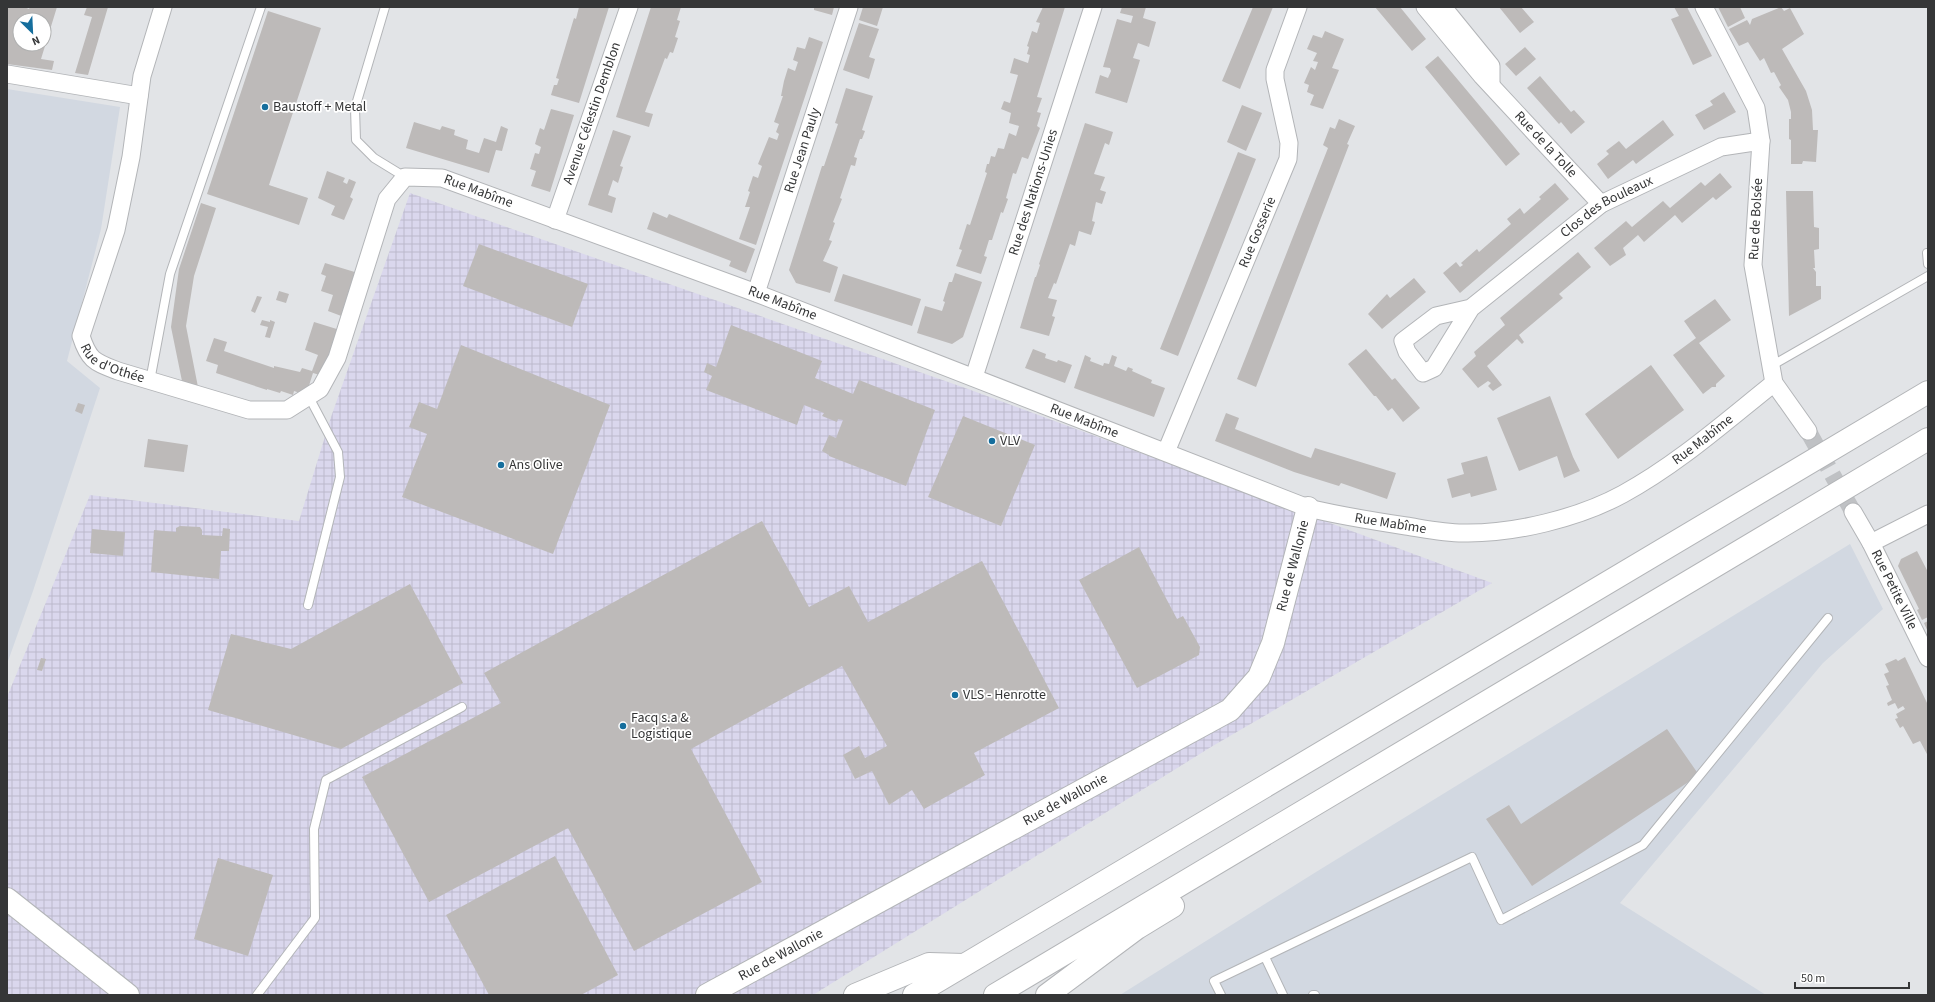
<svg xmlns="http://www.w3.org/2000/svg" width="1935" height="1002" font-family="'Source Sans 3',sans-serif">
	<defs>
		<pattern id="industrial-grid" width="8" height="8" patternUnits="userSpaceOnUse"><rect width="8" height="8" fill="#dad7ed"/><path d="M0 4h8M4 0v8" fill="none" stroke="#bcb9cc"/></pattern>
	</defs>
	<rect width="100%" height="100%" fill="#e2e4e7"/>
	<path fill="#d2d8e1" d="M7 89 120 107 101 229 67 361 100 388 33 591 7 664Z
		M1850 544 1883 609 1823 663 1620 903 1766 995H1120L1316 872Z"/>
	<path fill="url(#industrial-grid)" d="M410 193 968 389 1492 583 1211 747 813 995H7V697L90 495 299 521 331 417Z"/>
	<path fill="#bdbab9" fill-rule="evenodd" d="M7 7H24L29 9 30 7H57L41 59 54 61 52 70 7 64ZM20 20H44V44H20Z
		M87 7H108L88 75 75 73 92 17 84 15Z
		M579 7H609L579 103 551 95 554 85H557L559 79 556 78 574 18 576 19Z
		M651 7H681L677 20 680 21 675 37 678 38 673 53 670 52 667 59 665 58 645 112 653 114 649 127 616 117Z
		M814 7H834L832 15 814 10Z
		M863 7H883L877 26 859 20Z
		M1043 7H1065L1037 97 1042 98 1037 112 1041 113 1037 126 1040 128 1028 159 1022 157 1016 174 1013 173 1006 198 1008 199 1003 213 1001 212 992 240H989L984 256 987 257 981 274 956 266 962 250 959 249 967 224 970 225 987 173 985 172 987 164H989L991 156 995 157 998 148 1004 149 1009 133 1016 136 1019 126 1009 123 1011 113 1001 109 1004 101 1010 103 1018 75 1010 73 1014 58 1028 63 1030 55 1027 54 1029 47 1027 46 1032 31 1037 33 1040 23 1036 22Z
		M1122 7H1146L1143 18 1156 22 1149 47 1138 43 1133 58 1140 60 1127 103 1095 93 1100 75 1108 78 1111 71 1110 68 1103 67 1117 19 1131 23 1133 16 1120 13Z
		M1253 7H1273L1240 89 1222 81Z
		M1375 7H1400L1426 39 1412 51Z
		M1499 7H1521L1534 22 1520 33Z
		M1674 7H1687L1712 56 1693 65 1671 19 1679 16Z
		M1718 7H1740L1745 18 1728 27Z
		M1781 7 1784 11 1790 8 1804 34 1782 49 1806 91 1812 110 1813 130H1818L1816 162 1803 161 1802 164H1791V140L1789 139V119H1791V112L1788 100 1779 87 1781 85 1774 72 1771 73 1764 58 1760 61 1748 42 1739 46 1729 29 1747 20 1750 25 1752 19Z
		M268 11 321 28 269 185 308 198 299 225 207 194Z
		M859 23 879 29 869 57 875 59 869 79 843 70Z
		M1325 31 1344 39 1332 68 1339 70 1323 109 1310 105 1314 95 1307 92 1309 85 1304 83 1311 67 1315 70 1318 62 1313 61 1317 53 1307 49 1313 35 1322 38Z
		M809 37 823 42 756 245 739 239 750 207H745L750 192 748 191 753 176 758 178 762 166 758 164 769 137 777 140 779 134 776 132 779 124 774 122 783 96H781L784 81 788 68 795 71 798 62 793 60 797 47 805 49Z
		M1525 47 1536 59 1516 76 1505 64Z
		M1438 56 1520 154 1506 166 1425 67Z
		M1540 76 1571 112 1574 110 1585 122 1571 134 1561 122 1559 124 1527 88Z
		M846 88 873 96 862 130 865 131 862 139H860L854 157 857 158 855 166 851 165 840 198 842 199 833 222 835 223 829 240 832 241 823 261 838 267 830 293 796 283 789 270 822 166H824L838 124 835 123Z
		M1724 92 1736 112 1704 130 1695 115 1713 105 1710 101Z
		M1242 105 1262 113 1246 151 1227 142Z
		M551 109 574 115 550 192 531 186 536 171 530 169 535 153 539 154 541 147 535 144 537 137 540 128 544 130Z
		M1339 119 1355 126 1347 144 1349 145 1256 387 1237 379 1328 148 1323 145 1330 127 1335 129Z
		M1663 120 1674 135 1636 164 1633 160 1608 179 1597 164 1609 154 1606 151 1619 141 1626 149Z
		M414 122 440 130 442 126 455 130 454 135 468 140 466 149 479 153 484 138 496 142 501 126 508 129 502 151 496 150 489 173 406 148Z
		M1085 123 1113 132 1109 145 1105 143 1094 174 1105 177 1100 190 1106 192 1102 204 1096 202 1092 221 1095 222 1091 235 1079 231 1075 246 1070 244 1056 284 1054 283 1048 298 1057 300 1052 316 1055 317 1049 336 1020 328 1035 277H1036L1040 265 1039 264Z
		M613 130 631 136 620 166 623 167 618 183 613 180 608 195 616 198 612 213 588 205Z
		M1238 152 1256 159 1178 356 1160 349Z
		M327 171 345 178 343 182 347 184 349 179 356 182 350 197 353 199 344 220 331 215 335 206 318 198Z
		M1720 173 1732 187 1716 200 1713 197 1682 223 1675 215 1644 242 1638 235 1623 248 1626 255 1610 266 1594 248 1626 221 1632 227 1663 201 1670 208 1701 182 1705 186Z
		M1555 183 1569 199 1460 293 1443 273 1456 262 1460 267 1463 265 1461 263 1477 249 1479 252 1511 224 1507 219 1520 208 1524 214 1541 199 1539 197Z
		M1786 191H1813L1814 227 1819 228V249L1814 250 1815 268H1813L1816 272V286H1821V299L1789 316Z
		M201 203 216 208 194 276 186 326 198 387 182 381 171 327 179 269Z
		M653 212 667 218 669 214 755 249 746 273 729 266 731 261 647 229Z
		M479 244 588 284 572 327 463 286Z
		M1578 252 1591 267 1559 294 1563 298 1519 335 1524 342 1522 344 1517 339 1487 366 1502 385 1493 391 1488 386 1491 383 1488 381 1478 388 1462 369 1476 356 1474 352 1505 325 1500 318Z
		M325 263 358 273 344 317 328 311 333 295 321 291 326 276 321 274Z
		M955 273 982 282 963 337 952 344 917 333 925 306 942 311 945 302 943 301 949 282H952Z
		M843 274 921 299 912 326 834 301Z
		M1414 278 1426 292 1382 329 1368 314 1387 294 1390 298Z
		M279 291 289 294 286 303 276 300Z
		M257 296 262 297 255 313 251 311Z
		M1715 299 1731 320 1699 343 1725 376 1716 384V387H1712L1703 394 1673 355 1696 338 1684 321Z
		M262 320 270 322V320L275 322 270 338 265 337 268 327 260 325Z
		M314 322 340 330 323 376 313 373 306 395 294 391 293 395 281 391 280 393 267 389V390L216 373 218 365 206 361 214 338 227 342 224 351 274 368V366L300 372 302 368 312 371 318 355 305 350Z
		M731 325 822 361 815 378 853 394 859 380 935 410 906 486 829 456V455L822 451 829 435 836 438 843 420 838 419 837 422 822 416 824 413 804 405 797 425 706 390 712 376 704 372 707 363 716 367Z
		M461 345 610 405 553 554 402 497 427 434 409 427 419 402 437 409Z
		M1033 349 1046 354 1045 358 1057 362 1058 360 1072 365 1065 383 1025 368Z
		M1366 349 1392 380 1395 378 1420 408 1403 422 1392 408 1388 411 1376 396H1374L1348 364Z
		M1085 355 1091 358 1090 361 1103 366 1104 363 1109 364 1112 355 1117 357 1114 366 1126 371 1128 367 1133 369 1132 371 1152 380 1151 383 1165 388 1154 417 1074 388Z
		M1651 365 1684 410 1618 459 1585 414Z
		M1550 396 1573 457 1580 471 1564 478 1557 456 1519 471 1497 418Z
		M78 403 85 405 82 414 75 411Z
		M1226 413 1239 418 1235 429 1300 454 1311 458 1315 448 1396 473 1387 499 1341 483 1339 486 1294 472 1215 441Z
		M963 416 1035 445 1001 526 928 497Z
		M148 439 188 445 184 472 144 467Z
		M1487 456 1497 490 1471 497 1470 493 1452 498 1447 479 1464 474 1461 463Z
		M762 521 809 607 849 586 868 622 982 561 1059 708 974 753 985 775 924 809 912 790 889 805 872 771 855 779 843 755 859 746 865 758 887 746 842 666 691 749 762 882 634 951 568 828 429 902 362 777 501 703 484 673Z
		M180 526 200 527 202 530V535L222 536 223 528 230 529 229 551H221L219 579 151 572 154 530 176 532V528Z
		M92 529 125 532 123 556 90 553Z
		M1139 547 1177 619 1183 616 1200 647 1199 655 1137 688 1079 580Z
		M1917 551 1928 572V617L1922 620 1917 610 1919 609 1898 566 1901 559Z
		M410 584 463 683 341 749 208 710 231 634 291 649Z
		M1928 621V632L1924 623Z
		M1905 657 1928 705V756L1920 741 1913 744 1903 726 1900 728 1895 719 1898 718 1896 714 1905 709 1903 706 1898 709 1895 703 1888 706 1887 703 1892 700 1886 686 1889 685 1884 674 1889 672 1885 664 1896 659 1898 661Z
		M41 658 46 659 42 671 37 670Z
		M1667 729 1699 775 1532 886 1486 819 1509 805 1521 824Z
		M555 856 618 975 581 995H489L446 915Z
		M218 858 273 875 248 956 194 939Z"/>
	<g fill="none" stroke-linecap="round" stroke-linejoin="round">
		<path stroke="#bfc1c4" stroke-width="17" stroke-dasharray="17 8" stroke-linecap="butt" d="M1808 431 1853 512"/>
		<g stroke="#b3b5b8" stroke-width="10">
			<path id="lane" d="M385 7 355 108 356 140 374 158 405 177
				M1927 253 1928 264
				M1771 366 1928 276
				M150 381 170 274 261 7
				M308 605 340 477 338 452 309 397
				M1265 957 1283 995
				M257 995 315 918 314 829 326 780 462 707
				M1221 995 1214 981 1472 857 1501 920 1643 845 1828 618
				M1313 995H1315"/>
		</g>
		<g stroke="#b3b5b8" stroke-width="19">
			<g id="street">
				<path id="s1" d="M163 7 142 76 131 157 116 230 81 336C89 361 95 362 118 371L249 410H287L320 389 337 358 387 199 405 177 442 178 756 293 1308 508C1341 516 1373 521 1406 526 1425 529 1444 533 1463 533 1514 534 1579 518 1623 494 1678 464 1725 422 1774 383"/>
				<path id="s2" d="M1425 7 1482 76 1601 204"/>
				<path d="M1443 7 1491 66V84"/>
				<path d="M1704 7 1756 108 1761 141 1753 265 1774 383 1808 431"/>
				<path d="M7 74 139 96"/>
				<path id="s3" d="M555 220 629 7"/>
				<path id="s4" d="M756 293 849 7"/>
				<path id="s5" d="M1471 308 1434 368 1423 373 1407 352 1403 341 1436 316 1471 308 1601 204 1721 147 1761 141"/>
				<path id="s6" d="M974 377 1093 7"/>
				<path id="s7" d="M1166 452 1288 159 1289 143 1275 79V70L1298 7"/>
				<path id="s8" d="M1853 512 1871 543 1928 658"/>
				<path d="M1871 543 1928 514"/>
			</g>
		</g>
		<g stroke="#b3b5b8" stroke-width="24">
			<g id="secondary">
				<path d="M7 899 128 995"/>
				<path id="s9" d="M707 995 1230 710 1259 677 1273 643 1308 508"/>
			</g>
		</g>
		<g stroke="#b3b5b8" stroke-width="24">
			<path id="highway" d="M855 995 929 964 964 965
				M914 995 1928 392
				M995 995 1928 439
				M1047 995 1137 928 1173 906"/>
		</g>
		<use href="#lane" stroke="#fff" stroke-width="8"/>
		<use href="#street" stroke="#fff" stroke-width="17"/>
		<use href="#secondary" stroke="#fff" stroke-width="22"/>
		<use href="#highway" stroke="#fff" stroke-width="22"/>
	</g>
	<g fill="#156e9d" stroke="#fff" stroke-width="1.5">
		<circle cx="265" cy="107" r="4"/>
		<circle cx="992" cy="441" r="4"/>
		<circle cx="501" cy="465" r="4"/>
		<circle cx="955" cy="695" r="4"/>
		<circle cx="623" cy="726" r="4"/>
	</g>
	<g text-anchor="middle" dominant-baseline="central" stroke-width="3.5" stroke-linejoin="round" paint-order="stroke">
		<g font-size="14" fill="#353637" stroke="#fff" text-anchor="start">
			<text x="273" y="107">Baustoff + Metal</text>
			<text x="1000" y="441">VLV</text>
			<text x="509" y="465">Ans Olive</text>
			<text x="963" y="695">VLS - Henrotte</text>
			<text x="631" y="718">Facq s.a &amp;<tspan x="631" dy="16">Logistique</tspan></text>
		</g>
		<g font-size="14" fill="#353637" stroke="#fff">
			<text stroke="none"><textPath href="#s3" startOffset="113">Avenue Célestin Demblon</textPath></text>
			<text stroke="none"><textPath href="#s2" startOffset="183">Rue de la Tolle</textPath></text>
			<text stroke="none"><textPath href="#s4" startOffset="150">Rue Jean Pauly</textPath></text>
			<text stroke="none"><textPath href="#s1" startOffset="914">Rue Mabîme</textPath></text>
			<text stroke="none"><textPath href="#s6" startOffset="194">Rue des Nations-Unies</textPath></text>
			<text stroke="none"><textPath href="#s5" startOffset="368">Clos des Bouleaux</textPath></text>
			<text transform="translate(1756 219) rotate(-87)">Rue de Bolsée</text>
			<text stroke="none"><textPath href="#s7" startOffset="238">Rue Gosserie</textPath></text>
			<text stroke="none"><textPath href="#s1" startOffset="1238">Rue Mabîme</textPath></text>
			<text stroke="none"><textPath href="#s1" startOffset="385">Rue d'Othée</textPath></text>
			<text stroke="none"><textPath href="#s1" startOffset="1562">Rue Mabîme</textPath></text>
			<text stroke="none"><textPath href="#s1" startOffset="2222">Rue Mabîme</textPath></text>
			<text stroke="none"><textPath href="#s1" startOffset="1886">Rue Mabîme</textPath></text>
			<text stroke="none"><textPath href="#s9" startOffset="756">Rue de Wallonie</textPath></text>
			<text stroke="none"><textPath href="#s8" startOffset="88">Rue Petite Ville</textPath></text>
			<text stroke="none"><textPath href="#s9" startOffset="408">Rue de Wallonie</textPath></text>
			<text stroke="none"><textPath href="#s9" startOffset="84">Rue de Wallonie</textPath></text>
		</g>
	</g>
	<rect width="1935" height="1002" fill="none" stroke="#353637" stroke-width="16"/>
	<g transform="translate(32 32) rotate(156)"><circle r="19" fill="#ffffff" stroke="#aeafaf"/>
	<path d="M0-3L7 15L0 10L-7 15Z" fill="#156e9d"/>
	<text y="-6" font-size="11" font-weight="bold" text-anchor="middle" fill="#353637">N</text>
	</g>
	<path d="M1795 982v6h114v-6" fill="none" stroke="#353637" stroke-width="2"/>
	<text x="1801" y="982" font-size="12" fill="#353637" stroke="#ffffff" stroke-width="3" paint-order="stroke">50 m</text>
</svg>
